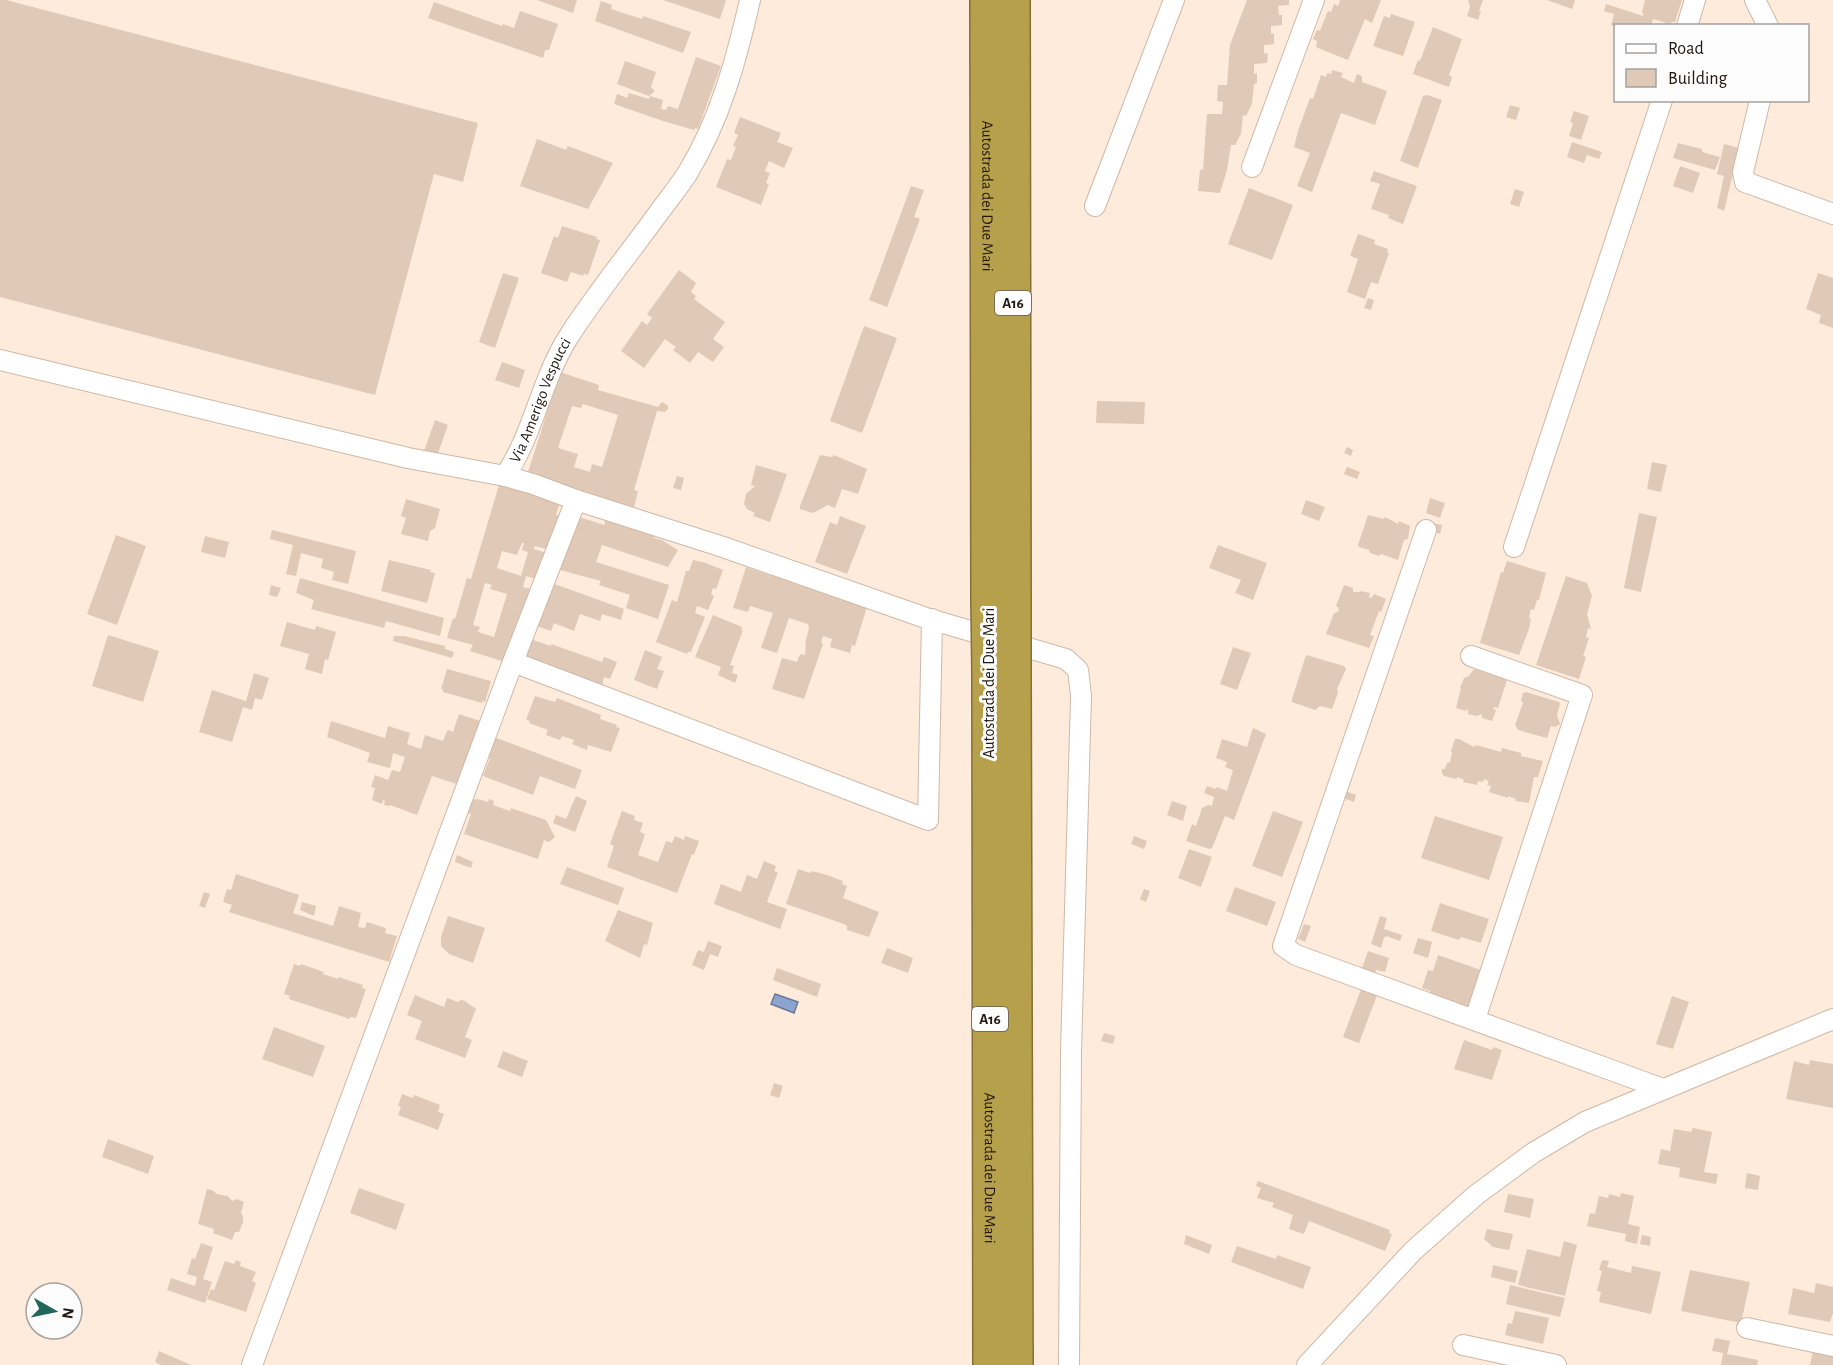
<svg xmlns="http://www.w3.org/2000/svg" width="1833" height="1365" font-family="'Alegreya Sans',sans-serif">
	<rect width="100%" height="100%" fill="#feebdc"/>
	<path fill="#8ba4d0" stroke="#6b7a97" stroke-width="1.5" d="M775 994 798 1002 794 1013 771 1004Z"/>
	<path fill="#e1c9b7" fill-rule="evenodd" d="M0 0H6L478 123 463 182 434 174 375 395 0 297Z
		M537 0H577L573 13Z
		M663 0H726L720 19Z
		M1247 0H1289V5L1278 6 1279 15H1282V25L1271 26V34L1274 33V44L1264 45V53L1268 54 1267 63 1254 64V74L1257 73V83L1254 84 1252 104 1246 116 1243 115 1241 134 1235 145H1231L1227 170 1220 193 1198 191 1200 169 1203 170 1207 114H1222L1223 102 1217 101 1218 85H1227L1230 45Z
		M1340 0H1381L1372 23 1365 19 1348 60 1318 48 1316 46 1317 41 1313 39 1317 30 1320 31 1321 28 1328 11 1331 12 1334 4 1338 6Z
		M1468 0H1483L1479 11 1481 12 1478 20 1467 16 1470 7Z
		M1547 0H1575L1572 9Z
		M1645 0H1682L1675 22H1672L1670 24 1653 19 1651 26H1616V27L1611 25 1614 14 1604 11 1606 4 1643 16V13L1642 12Z
		M601 1 612 5 611 9 642 19 643 16 691 32 683 53 595 21Z
		M434 2 502 26 503 24 514 28 520 11 558 24 549 50H545L543 58 428 18Z
		M1391 14 1415 22 1403 56 1373 46 1384 16 1390 18Z
		M1433 27 1462 39 1449 75 1452 77 1449 87 1413 74 1418 60 1420 61Z
		M696 57 721 66 698 129 695 128 694 130 660 120 614 104 617 94 627 98 629 93 649 99 650 96 663 100 661 109 666 110 668 106 678 109Z
		M625 61 656 72 651 87 655 91 649 96 617 84Z
		M1332 70 1343 73 1341 77 1354 83 1357 74 1362 76V82L1387 91 1375 125 1341 113 1312 192 1297 186 1310 153 1294 147 1298 131 1310 98 1313 99 1321 75 1326 77 1327 73 1331 74Z
		M1427 95 1442 100 1418 168 1400 161 1423 96Z
		M1510 105 1520 108 1516 120 1506 117Z
		M1574 111 1589 116 1581 140 1569 136 1573 123 1570 122Z
		M740 117 781 133 777 142 793 148 784 168 769 161 765 171 770 173 766 183 769 184 761 205 716 187 727 159 731 160 736 147 733 146 738 135 734 133Z
		M537 139 566 150 568 146 613 163 588 209 520 186Z
		M1572 142 1602 152 1599 159 1587 155 1584 163 1567 157Z
		M1678 143 1702 149V152L1720 157 1715 170 1673 158Z
		M1724 144 1739 148 1724 211 1717 208 1724 176 1717 174Z
		M1680 166 1700 173 1693 193 1673 186Z
		M1374 171 1417 186 1403 224 1388 218 1389 215 1371 209 1380 184 1370 181Z
		M911 186 924 190 914 217 920 219 887 307 869 300Z
		M1249 188 1293 205 1272 260 1228 244Z
		M1515 189 1524 192 1519 207 1510 204Z
		M562 226 597 237 596 239 600 240 588 275 584 274 583 276 571 272 567 282 541 273 554 236 558 238Z
		M1358 234 1375 240 1374 244 1388 249 1387 252 1389 253 1378 284 1371 282 1365 299 1347 292 1358 259 1350 256Z
		M679 270 696 283 691 292 696 296 694 299 725 322 713 339 724 347 713 362 698 352 690 363 673 350 676 347 665 339 644 368 621 351 642 321 647 325 652 318 647 314Z
		M503 273 519 278 495 348 479 342Z
		M1818 273 1833 278V328L1819 323 1821 315 1806 309Z
		M1368 298 1374 300 1371 310 1364 308Z
		M864 326 897 338 862 433 830 421Z
		M502 362 525 370 519 388 495 380Z
		M560 372 599 385 598 390 658 407 662 402 668 406V409L665 412 657 411 634 490 638 491 634 508 631 510 520 473 524 470 528 472ZM583 404 618 415 602 467 592 464 590 472 574 467 578 454 558 448 572 406 581 408Z
		M1097 401 1145 402 1144 424 1096 423Z
		M435 420 448 425 436 459 423 454Z
		M1347 447 1353 450 1351 456 1344 453Z
		M820 455 832 457 834 455 867 469 858 494 842 489 835 508 828 505 813 513 800 509V506Z
		M1652 462 1667 465 1661 492 1647 489Z
		M756 465 787 474 770 522 753 516 755 513 747 509 744 504 746 494 755 486 751 485Z
		M1347 467 1360 472 1357 479 1344 474Z
		M677 476 684 478 681 490 673 488Z
		M499 485 516 490 517 488 559 505 556 515 563 517 552 550 534 546V549L547 553 539 580 526 576 523 587 535 590 508 663 470 651 473 645 447 638 453 618 455 619 467 578 471 579ZM522 543H524L522 550 528 552 521 576 497 568 502 551 517 555ZM485 583 492 585 490 589 507 594 494 637 478 632 480 627 473 625Z
		M1430 498 1445 503 1440 518 1426 513Z
		M406 499 440 509 435 528 430 531 428 541 401 534 406 518 401 516Z
		M1306 500 1325 507 1319 521 1301 514Z
		M1639 513 1657 517 1641 592 1624 588Z
		M573 515 604 525 606 518 654 534V538L662 540 678 550 668 567 602 545 596 562 669 585 658 619 626 608 630 595 599 585 601 581 556 569Z
		M1368 515 1384 519 1385 517 1398 524 1399 521 1410 526 1408 539 1404 540 1398 560 1381 554 1379 556 1370 553 1369 550 1359 547 1358 545Z
		M840 516 866 526 847 574 815 562 830 522 837 525Z
		M1433 523 1442 525 1440 534 1431 531Z
		M272 530 356 551 348 584 332 580 334 572 321 568 323 559 301 553 296 576 286 574 293 545 270 539Z
		M116 535 146 546 117 625 87 614Z
		M205 536 229 542 225 558 201 552Z
		M1218 545 1267 563 1253 600 1235 593 1241 580 1209 568Z
		M389 560 431 570 430 572 435 573 427 603 381 591Z
		M693 560 706 563 723 570 716 589 713 588 711 594 714 596 708 610 697 606 695 613 705 617 691 652H688L687 654 656 642 672 600 677 602 686 571H689Z
		M1507 561 1546 573 1539 600H1537L1534 610 1531 609 1529 618 1531 619 1529 629 1519 655 1480 643 1501 572 1503 573Z
		M746 567 772 576 773 573 839 593 837 598 867 607 855 646 852 645 850 653 830 647 832 639 823 636 821 643 823 644 804 699 772 689 782 658 797 662 800 654 805 655 806 639 809 629 808 624 789 618 777 653 761 648 773 613 750 606 748 612 733 608Z
		M1566 576 1587 583 1592 596 1587 614 1591 629 1588 628 1586 637 1589 638 1583 656 1586 657 1579 679 1536 665Z
		M300 578 444 618 440 636 386 621 384 628 311 609 314 600 296 593Z
		M549 582 624 609 621 620 602 614 600 621 580 614 574 631 554 623 551 631 534 625Z
		M271 585 281 588 277 597 269 595Z
		M1344 585 1353 588V592H1360V591L1370 593 1369 597 1371 598 1374 594 1386 599 1381 612 1379 611 1370 635 1374 636 1369 648 1326 634 1334 613 1338 612 1339 608 1336 606Z
		M713 615 742 627 741 630H743L730 665 734 666 732 673 738 675 735 683 718 675 721 667 695 657Z
		M287 622 315 630 316 626 336 632 328 660 325 659 322 674 305 669 309 654 280 646Z
		M108 635 159 651 143 702 92 686Z
		M394 636H404L445 646V649L454 652 452 658 393 641Z
		M527 638 551 646V644L602 662 604 657 617 662 610 679 604 677 602 686 522 658Z
		M1233 647 1251 653 1237 690 1220 684Z
		M645 650 662 657 657 669 664 671 657 689 634 680Z
		M1306 655 1344 666 1346 669 1337 689 1338 693 1332 709 1320 706 1315 710 1292 702V699Z
		M447 669 491 681 485 702 482 701V703L443 692V690L441 689Z
		M1474 669 1507 680 1498 708 1494 707 1493 709 1496 710 1492 721 1482 718V714L1476 716 1468 714V709L1465 711 1456 708 1461 688H1460L1464 678 1469 676Z
		M254 673 269 678 262 700 255 698 252 710 243 707 232 742 199 732 212 690 246 701Z
		M1526 692 1559 702 1560 704 1557 715 1560 724 1555 727 1551 726 1547 738 1518 730 1515 725 1523 703 1521 700 1523 693Z
		M535 696 555 702 557 698 601 715 600 719 617 725 616 727 620 728 611 752 588 745 587 750 572 744 574 740 562 736 560 740 546 735 548 730 529 723 530 721 526 720Z
		M459 714 483 722 460 785 432 776 417 815 390 805V806L384 805 385 801 383 800 382 804 372 800 375 788 371 787 375 775 388 780 392 770 400 772 405 757 393 753 390 768 367 762 370 753 327 737 331 721 385 738 388 726 410 733 407 744 421 749 425 735 443 741 447 731 449 730 453 732Z
		M1253 728 1266 734 1234 820 1225 816 1212 848 1209 849 1186 841 1192 824 1196 826 1202 808 1208 805 1212 806 1214 797 1204 793 1207 786 1216 789 1217 787 1227 791 1233 770 1225 767 1227 762 1216 758 1222 739 1247 747Z
		M491 736 582 770 575 789 540 776 533 795 483 776 490 758 483 755Z
		M1455 739H1459L1474 747 1476 745 1501 752 1502 748 1521 753V756L1543 761 1538 777H1534L1529 803 1515 801 1516 799 1508 796V798L1489 792 1491 786 1487 785 1489 781 1484 779 1483 782 1478 781 1477 785 1463 782 1464 780 1458 777 1456 779 1444 776 1442 773V769H1445L1447 763 1450 762 1452 753 1451 751Z
		M1343 790 1356 795 1354 802 1340 797Z
		M576 796 587 801 575 832 553 823 556 815 566 819Z
		M477 799 488 802 489 799 494 801 493 805 510 811 511 808 546 820 555 837 549 842 544 840 538 859 464 834 471 814 468 813 473 800Z
		M1172 801 1187 806 1183 821 1167 815Z
		M622 811 635 816 634 820 643 823 640 832 645 834 638 855 658 862 666 841 672 843 675 836 684 840 685 836 699 841 694 855 692 854 677 893 607 867 614 846 610 844Z
		M1273 811 1303 822 1282 877 1252 866Z
		M1435 816 1503 837 1489 880 1421 858Z
		M1134 836 1147 841 1144 849 1131 844Z
		M1189 849 1212 857 1201 887 1178 878Z
		M457 855 473 862 471 868 455 862Z
		M764 861 776 866 774 871 778 872 767 902 787 909 780 929 714 904 721 884 741 892 747 875 757 879Z
		M567 867 624 888 618 905 560 884Z
		M798 869 810 873 812 871 827 875 843 881 842 884 847 886 843 898 879 912 869 937 847 930V926L844 924 786 904Z
		M236 874 299 895 293 913 333 926 339 906 361 913 358 927 365 928 367 922 386 928 385 933 397 936 389 962 229 912 232 905 223 902 227 889 231 890Z
		M1235 887 1276 902 1267 926 1226 911Z
		M1144 889 1150 891 1146 902 1140 899Z
		M204 892 210 894 205 908 199 906Z
		M302 902 316 906 314 916 300 910Z
		M1440 903 1489 919 1481 943 1461 937 1459 940 1431 931Z
		M618 910 653 923 647 945 644 944 640 958 605 941Z
		M448 916 485 928 473 963 449 954 441 946V937Z
		M1380 916 1387 918 1384 929 1402 935 1400 941 1386 936 1384 938 1381 948 1371 944Z
		M1304 924 1311 926 1305 942 1298 939Z
		M1418 938 1432 942 1428 958 1413 953Z
		M708 941 722 946 718 957 710 954 704 970 692 965 698 950 704 952Z
		M887 948 913 958 908 973 881 963Z
		M1368 951 1389 958 1385 972 1376 970 1373 979 1360 974Z
		M1438 955 1481 970 1468 1008 1428 995 1430 991 1422 988 1428 970 1433 971Z
		M294 964 300 966 301 964 324 972 323 974 338 979V977L363 985 362 988 366 989 356 1018 350 1017V1019L289 999 290 996 284 994Z
		M777 968 821 984 817 997 773 980Z
		M1363 984 1379 990 1359 1043 1343 1037Z
		M415 995 444 1007 447 998 458 1002 461 1000 465 1001 476 1009 465 1037 472 1040 465 1058 415 1039 422 1021 407 1015Z
		M1672 996 1689 1002 1673 1049 1656 1044Z
		M274 1027 325 1046 313 1077 262 1059Z
		M1104 1033 1115 1036 1113 1044 1101 1041Z
		M1464 1040 1492 1050 1493 1047 1502 1050 1492 1080 1454 1069Z
		M503 1051 528 1061 522 1077 497 1067Z
		M1810 1060 1833 1064V1108L1786 1099 1794 1061 1809 1065Z
		M774 1083 783 1086 779 1098 770 1095Z
		M402 1094 413 1098 414 1095 440 1105 438 1112 444 1114 438 1130 398 1115 401 1107 398 1106Z
		M1693 1128 1712 1132 1704 1172 1718 1174 1716 1184 1679 1177 1680 1168 1658 1164 1661 1149 1670 1151 1674 1129 1691 1132Z
		M108 1139 154 1156 148 1174 102 1157Z
		M1747 1173 1760 1176 1758 1190 1745 1188Z
		M1258 1181 1390 1230 1389 1233 1392 1234 1385 1251 1309 1221 1304 1234 1289 1229 1293 1215 1272 1207 1274 1203 1257 1198 1261 1188 1256 1186Z
		M359 1188 405 1204 396 1230 350 1213Z
		M207 1189 212 1190 217 1194 228 1196 232 1201 237 1199 244 1202 241 1213 243 1216V1222L239 1232H235L232 1240 213 1233 214 1229 198 1224Z
		M1621 1193 1634 1196 1628 1224 1640 1227 1637 1244 1625 1241 1626 1234 1587 1226 1590 1213 1595 1214 1599 1196 1608 1198 1609 1194 1620 1197Z
		M1508 1194 1534 1199 1530 1218 1504 1212Z
		M1487 1229 1513 1234 1509 1250 1493 1247 1484 1239Z
		M1186 1235 1212 1245 1209 1254 1184 1244Z
		M1642 1235 1651 1237 1650 1246 1640 1244Z
		M1564 1241 1577 1245 1565 1296 1518 1285 1527 1249 1560 1257Z
		M201 1243 213 1247 203 1279 212 1282 205 1303 167 1290 171 1278 195 1286 197 1277 187 1274 192 1258 195 1259Z
		M1237 1246 1276 1259 1277 1255 1311 1267 1303 1289 1231 1262Z
		M236 1260 241 1262 240 1266 256 1272 252 1281 256 1283 246 1312 207 1299 211 1289 214 1290 225 1261 234 1264Z
		M1602 1260 1609 1261 1607 1267 1631 1273 1632 1266 1661 1272 1651 1314 1599 1302 1601 1292 1597 1291 1602 1271 1599 1270Z
		M1493 1265 1518 1271 1515 1283 1491 1277Z
		M1690 1270 1750 1282 1741 1323 1681 1311Z
		M1816 1283 1833 1287V1313L1830 1322 1788 1314 1793 1288 1814 1293Z
		M1510 1285 1565 1298 1560 1317 1506 1304Z
		M1515 1311 1549 1318 1543 1344 1505 1335 1508 1323 1512 1324Z
		M1715 1338 1730 1341 1727 1354 1758 1360 1757 1365H1721L1723 1353 1712 1351Z
		M1813 1350 1833 1354V1365H1810Z
		M159 1351 191 1365H161L155 1362Z"/>
	<g fill="none" stroke-linecap="round" stroke-linejoin="round">
		<g stroke="#cfb8a6" stroke-width="22">
			<g id="minor">
				<path d="M1755 0 1768 26"/>
				<path d="M1687 26 1695 0"/>
				<path d="M1760 100 1743 172 1745 182 1833 214"/>
				<path d="M1252 167 1314 0"/>
				<path d="M1095 206 1174 0"/>
				<path id="s1" d="M0 360 408 458 505 476C534 433 541 380 569 336 596 294 628 255 657 215 667 201 678 188 687 174 720 120 736 61 750 0"/>
				<path d="M505 476 533 484 576 500 723 547 926 618 1066 659 1078 670 1081 696 1071 1052 1069 1365"/>
				<path d="M1426 530 1283 946 1296 955 1663 1089"/>
				<path d="M1514 547 1662 100"/>
				<path d="M1471 656 1582 695 1475 1019"/>
				<path d="M513 662 928 820 932 619"/>
				<path d="M1747 1328 1833 1346"/>
				<path d="M1463 1345 1556 1365"/>
				<path d="M252 1365 511 667 576 500"/>
				<path d="M1307 1365 1413 1251 1476 1195 1533 1153 1585 1122 1833 1019"/>
			</g>
		</g>
		<g stroke="#827037" stroke-width="36">
			<g id="motorway">
				<path id="s2" d="M987 0 988 598"/>
				<path d="M1013 0 1014 607"/>
				<path id="s3" d="M989 673 990 1365"/>
				<path d="M1014 681 1016 1365"/>
			</g>
		</g>
		<use href="#minor" stroke="#fff" stroke-width="20"/>
		<use href="#motorway" stroke="#b7a04c" stroke-width="33"/>
		<g stroke="#827037" stroke-width="36" stroke-linecap="butt">
			<path id="motorway-bridge" d="M988 598 989 673
				M1014 607V681"/>
		</g>
		<use href="#motorway-bridge" stroke="#b7a04c" stroke-width="33"/>
	</g>
	<g text-anchor="middle" dominant-baseline="central" stroke-width="6" stroke-linejoin="round" paint-order="stroke">
		<g fill="#fcfcfc" stroke="#625c58" stroke-width="1.5">
			<rect x="995" y="291" width="36" height="24" rx="4.5"/>
			<rect x="972" y="1007" width="36" height="24" rx="4.5"/>
		</g>
		<g font-size="15" font-weight="bold" fill="#201811">
			<text x="1013" y="303">A16</text>
			<text x="990" y="1019">A16</text>
		</g>
		<g font-size="16" fill="#201811" stroke="#fcfcfc">
			<text stroke="none"><textPath href="#s2" startOffset="196">Autostrada dei Due Mari</textPath></text>
			<text stroke="none"><textPath href="#s1" startOffset="602">Via Amerigo Vespucci</textPath></text>
			<text transform="translate(989 683) rotate(-90)">Autostrada dei Due Mari</text>
			<text stroke="none"><textPath href="#s3" startOffset="495">Autostrada dei Due Mari</textPath></text>
		</g>
	</g>
	<rect x="1614" y="24" width="195" height="78" fill="#fcfcfc" stroke="#a4a19e" stroke-width="1.5"/>
	<rect x="1626" y="44" width="30" height="9" fill="#ffffff" stroke="#a4a19e" stroke-width="1.5"/>
	<text x="1668" y="54" font-size="18" fill="#201811">Road</text>
	<rect x="1626" y="69" width="30" height="18" fill="#e1c9b7" stroke="#a4a19e" stroke-width="1.5"/>
	<text x="1668" y="84" font-size="18" fill="#201811">Building</text>
	<g transform="translate(54 1311) rotate(99)"><circle r="28" fill="#fcfcfc" stroke="#a4a19e" stroke-width="1.5"/>
	<path d="M0-4.5L10 22L0 15L-10 22Z" fill="#206659"/>
	<text y="-9" font-size="16" font-weight="bold" text-anchor="middle" fill="#201811">N</text>
	</g>
</svg>
